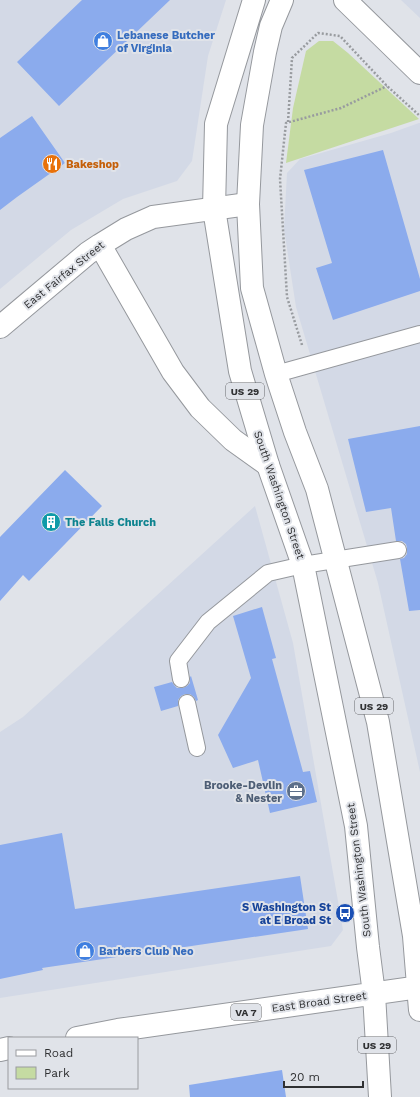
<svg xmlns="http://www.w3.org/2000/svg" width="420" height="1097" font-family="'Work Sans',sans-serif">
	<rect width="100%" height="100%" fill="#e0e3e9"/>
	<path fill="#d3d9e6" d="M0 0H226L208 56 192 161 177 181 123 199 71 230 0 289Z
		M401 0H420V18Z
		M419 123H420V772L378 583 296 307 284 229 287 173 300 159 391 133Z
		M255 506 293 643 343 930 331 946 0 998V732L23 717Z"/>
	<path fill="#c5dba2" d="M319 41H333L348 53 419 119 286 163 293 108 306 51Z"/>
	<path fill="#8babed" d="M82 0H170L59 106 17 62Z
		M32 116 65 163 17 197 0 210V138Z
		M383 150 420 279V291L333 320 316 268 332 263 304 170Z
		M420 426V610L409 611 400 559 404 558 407 554V548L406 544 402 541H396L391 508 366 512 348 439Z
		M65 470 102 506 29 581 23 575 0 601V537Z
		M262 607 276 658 272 659 303 772 310 771 317 802 270 813 258 760 233 768 218 735 251 678 233 616Z
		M191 676 198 700 196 701 194 697 190 694H185L181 696 178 700V706L161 711 154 687 172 682 174 685 177 688H183L187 686 190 683V677Z
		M62 833 75 909 300 876 308 929 42 968 43 970 0 979V845Z
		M282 1070 286 1097H190L189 1085Z"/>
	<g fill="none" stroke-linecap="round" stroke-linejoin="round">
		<g stroke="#95989d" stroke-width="18">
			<path id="service" d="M276 374 420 334
				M181 679 178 661 208 622 268 573 303 565 398 550
				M187 703 197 748"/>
		</g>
		<g stroke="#95989d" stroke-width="24">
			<path id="minor" d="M100 245 173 372 200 408 233 440 268 465
				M0 327 88 253 100 245 126 229 153 217 248 204"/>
		</g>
		<g stroke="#95989d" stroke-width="24">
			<path id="tertiary" d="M345 0 420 73"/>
		</g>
		<g stroke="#95989d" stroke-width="24">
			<path id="primary" d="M254 0 216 124 214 209 240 371 268 465 303 565 356 826 368 947 374 994 380 1097
				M282 0 271 26 265 52 252 125 248 204 252 288 276 374 295 432 317 489 378 722 414 936 420 1010
				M77 1038 118 1030 420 987
				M0 1050 9 1048"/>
		</g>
		<path stroke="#989b9f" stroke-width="2.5" stroke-dasharray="2 2" stroke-linecap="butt" d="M288 122 292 58 318 33 340 36 387 86 420 116
			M302 345 287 297 280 179 286 123 341 108 387 86"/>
		<use href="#service" stroke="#fff" stroke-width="16"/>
		<use href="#minor" stroke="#fff" stroke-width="22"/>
		<use href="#tertiary" stroke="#fff" stroke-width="22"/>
		<use href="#primary" stroke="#fff" stroke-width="22"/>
	</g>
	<defs>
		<g id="shop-disc" transform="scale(1)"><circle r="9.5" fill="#3f7fe0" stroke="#e0e3e9"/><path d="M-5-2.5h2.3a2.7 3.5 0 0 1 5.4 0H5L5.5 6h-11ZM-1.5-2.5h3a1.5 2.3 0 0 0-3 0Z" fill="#fff"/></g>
		<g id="restaurant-disc" transform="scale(1)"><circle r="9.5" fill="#e8710a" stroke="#e0e3e9"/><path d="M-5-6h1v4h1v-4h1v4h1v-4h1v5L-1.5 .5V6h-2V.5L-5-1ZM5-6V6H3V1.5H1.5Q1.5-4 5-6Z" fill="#fff"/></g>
		<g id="building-disc" transform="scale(1)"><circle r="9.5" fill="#0f9aa8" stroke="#e0e3e9"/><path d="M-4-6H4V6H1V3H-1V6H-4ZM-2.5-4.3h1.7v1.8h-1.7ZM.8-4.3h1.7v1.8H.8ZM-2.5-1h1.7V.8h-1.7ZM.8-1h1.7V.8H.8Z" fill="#fff"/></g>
		<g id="office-disc" transform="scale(1)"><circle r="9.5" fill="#5c6f8a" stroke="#e0e3e9"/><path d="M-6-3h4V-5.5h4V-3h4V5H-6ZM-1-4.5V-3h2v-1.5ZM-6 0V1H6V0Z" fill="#fff"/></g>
		<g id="bus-disc" transform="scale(1)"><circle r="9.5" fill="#1a4fb4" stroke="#e0e3e9"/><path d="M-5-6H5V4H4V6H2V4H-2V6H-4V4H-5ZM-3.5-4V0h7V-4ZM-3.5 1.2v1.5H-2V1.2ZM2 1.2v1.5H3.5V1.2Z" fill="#fff"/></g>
	</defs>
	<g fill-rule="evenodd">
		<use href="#shop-disc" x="103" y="41"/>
		<use href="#restaurant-disc" x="52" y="164"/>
		<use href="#building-disc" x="51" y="522"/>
		<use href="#office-disc" x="296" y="791"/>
		<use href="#bus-disc" x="345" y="913"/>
		<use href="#shop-disc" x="85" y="951"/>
	</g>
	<g text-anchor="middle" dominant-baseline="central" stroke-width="4" stroke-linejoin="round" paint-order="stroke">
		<g fill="#e0e3e9" stroke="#65666a" stroke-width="1">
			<rect x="226" y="383" width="38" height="16" rx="3"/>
			<rect x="355" y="698" width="38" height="16" rx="3"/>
			<rect x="231" y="1004" width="30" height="16" rx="3"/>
			<rect x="358" y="1037" width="38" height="16" rx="3"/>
		</g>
		<g font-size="10" font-weight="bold" fill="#303133">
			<text x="245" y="391">US 29</text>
			<text x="374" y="706">US 29</text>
			<text x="246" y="1012">VA 7</text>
			<text x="377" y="1045">US 29</text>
		</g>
		<g font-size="11" font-weight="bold" fill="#366cbe" stroke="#e0e3e9" text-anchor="start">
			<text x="117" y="35">Lebanese Butcher<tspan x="117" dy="13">of Virginia</tspan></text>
			<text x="99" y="951">Barbers Club Neo</text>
		</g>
		<g font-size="11" font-weight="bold" fill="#c56008" stroke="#e0e3e9" text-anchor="start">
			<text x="66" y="164">Bakeshop</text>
		</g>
		<g font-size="11" fill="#303133" stroke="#e0e3e9">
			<text transform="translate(64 275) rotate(-39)">East Fairfax Street</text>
			<text transform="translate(279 495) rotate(71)">South Washington Street</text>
			<text transform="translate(359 870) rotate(-97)">South Washington Street</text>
			<text transform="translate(319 1002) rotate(-8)">East Broad Street</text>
		</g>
		<g font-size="11" font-weight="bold" fill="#0d838f" stroke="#e0e3e9" text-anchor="start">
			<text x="65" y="522">The Falls Church</text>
		</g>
		<g font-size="11" font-weight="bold" fill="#4e5e75" stroke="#e0e3e9" text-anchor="end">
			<text x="282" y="785">Brooke-Devlin<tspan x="282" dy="13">&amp; Nester</tspan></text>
		</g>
		<g font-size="11" font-weight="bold" fill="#164399" stroke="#e0e3e9" text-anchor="end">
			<text x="331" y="907">S Washington St<tspan x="331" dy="13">at E Broad St</tspan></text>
		</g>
	</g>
	<rect x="8" y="1037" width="130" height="52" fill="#e0e3e9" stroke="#9a9ca0"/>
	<rect x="16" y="1050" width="20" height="6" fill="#ffffff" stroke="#9a9ca0"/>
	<text x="44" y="1057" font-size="12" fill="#303133">Road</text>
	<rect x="16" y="1067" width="20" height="12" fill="#c5dba2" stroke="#9a9ca0"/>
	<text x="44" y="1077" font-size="12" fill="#303133">Park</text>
	<path d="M284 1081v6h79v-6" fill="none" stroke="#303133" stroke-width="2"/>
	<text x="290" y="1081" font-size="12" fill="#303133" stroke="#e0e3e9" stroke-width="3" paint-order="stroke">20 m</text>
</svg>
